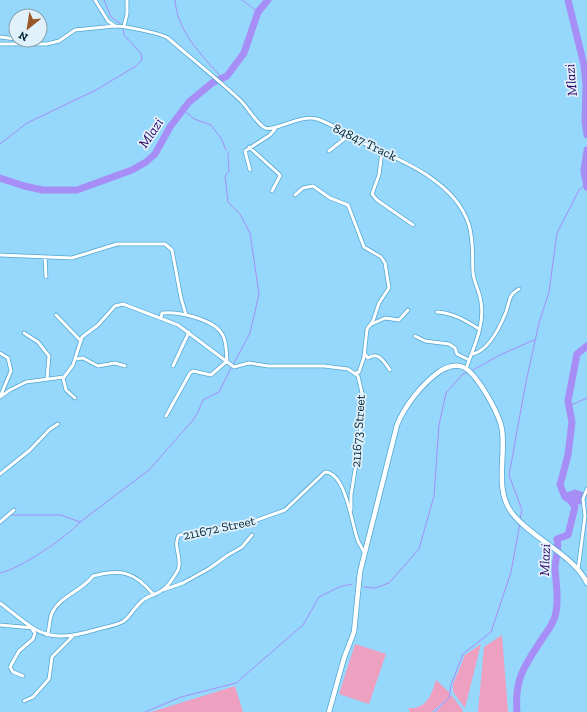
<svg xmlns="http://www.w3.org/2000/svg" width="587" height="712" font-family="'Zilla Slab',serif">
	<rect width="100%" height="100%" fill="#96d8fc"/>
	<path fill="#eea0c0" d="M502 635 508 712H478L484 647Z
		M355 644 386 654 369 704 339 694Z
		M481 644 465 708 453 692V684L465 655Z
		M436 680 450 693 448 698 432 712H410L408 708C427 709 431 696 436 680Z
		M235 686 243 712H151Z
		M451 695 463 710 462 712H436Z"/>
	<g fill="none" stroke-linecap="round" stroke-linejoin="round">
		<path stroke="#a78df6" stroke-width="1" d="M104 0 111 17 122 25
			M175 0C177 32 202 55 222 78
			M242 0 258 12
			M569 3 571 0
			M184 110 194 119 211 125 221 138 226 150
			M0 144 27 123 96 90 136 66 142 60 141 53 124 35 123 29
			M228 153 229 171 225 176 228 202 240 214 250 233 259 294 250 333 233 365
			M471 371 500 355 534 340
			M569 406 587 398
			M11 515H61L80 522
			M520 520 522 510 509 475 526 382 539 323 549 292 557 233 579 190 587 183
			M0 573C20 569 67 537 80 522L149 470 193 420 198 412 203 400 219 392 231 368
			M364 587 375 588 389 583 419 549 434 496 439 425 446 393 463 374 468 372
			M145 712 181 697 236 683 303 625 319 597 339 587 352 584
			M434 712 449 698 451 685 463 654 491 632 511 572 520 523"/>
		<path stroke="#a78df6" stroke-width="7" d="M568 0 584 65 586 85 585 122 587 135
			M587 150 584 171 587 187
			M0 178 24 186 43 190H77L132 170 146 162 155 154 170 127 189 102 212 83 227 76 244 53 258 12 268 0
			M565 497 575 493 583 496
			M570 500 581 501
			M517 712C514 677 526 664 544 636 549 629 555 621 556 612 559 597 556 583 555 569 555 558 560 549 557 539L568 535 575 507 570 500 565 497 560 485 568 455 572 422 568 401 577 354 587 346"/>
		<g stroke="#50a6d2" stroke-width="4.5">
			<path id="street" d="M95 0 108 21 115 26C124 26 160 33 168 38 191 58 216 78 239 99 248 107 255 122 265 128 274 132 301 114 317 119 331 123 351 137 365 144 403 161 456 182 469 225 474 241 472 257 473 273 474 283 480 292 481 302 485 326 473 348 466 369
				M124 26 127 14V0
				M0 37 16 39
				M23 40 33 43
				M0 44H47L59 41 75 30 115 26
				M249 147 279 174 280 176 272 191
				M329 151 348 136
				M382 151 379 175 372 194 377 200 413 225
				M250 170 245 151 270 135 275 129
				M295 195 303 188 313 186 330 198 348 205 364 247 381 257 385 263 389 288 379 303 373 321 367 329 364 357 359 372 356 373
				M0 255 72 258 117 244H165L172 250 181 298 186 315
				M45 257 46 277
				M437 312C453 313 465 320 479 329
				M56 315 81 341
				M161 318 162 313C178 311 210 319 220 331 227 339 226 352 227 361L211 375 193 371 190 373 166 416
				M370 325 385 318 399 320 408 310
				M24 333 38 342 49 356 47 379
				M415 336 425 341 449 344 455 348 457 354 469 360
				M0 353 8 358 11 371 0 397
				M365 354 368 358C379 351 384 362 390 370
				M473 354C489 350 500 327 506 312 510 301 508 295 519 289
				M75 359 83 358 98 366 115 363 125 366
				M173 366 189 332
				M63 378 66 390 75 398
				M0 397 10 390 26 382 64 377 73 365 82 337 98 325 115 306 123 304 178 325 234 367 249 363 268 366H324L348 369 358 376 362 393 360 439 351 495V510
				M0 474 30 450 50 429 58 424
				M0 522 14 510
				M578 570 585 516 583 499 587 489
				M163 590 183 583 210 568 228 555 242 547 252 535
				M0 603C38 632 45 645 95 630 105 627 115 626 124 621 131 615 135 607 142 601 147 596 155 595 161 591 167 588 174 577 178 570 183 559 172 545 179 535L199 534 225 527 246 524 285 510 325 472C346 472 352 526 358 541 360 545 362 548 364 552
				M0 625 33 628
				M47 635C50 628 49 620 52 613 60 596 82 591 93 576 121 569 134 571 154 595
				M23 676 13 672 10 667 19 651 33 639 35 633 32 629
				M24 701 33 697 49 679 52 657 74 635"/>
		</g>
		<g stroke="#50a6d2" stroke-width="6">
			<path id="secondary" d="M329 712 344 658 354 632 360 572 397 425C405 405 422 384 440 371 447 367 455 364 463 367 477 373 500 415 502 430 506 457 494 489 512 513 531 538 574 555 587 583"/>
		</g>
		<use href="#street" stroke="#fff" stroke-width="3"/>
		<use href="#secondary" stroke="#fff" stroke-width="4.5"/>
	</g>
	<g text-anchor="middle" dominant-baseline="central" stroke-width="3.5" stroke-linejoin="round" paint-order="stroke">
		<g font-size="13" fill="#012738" stroke="#e1f1fb">
			<text transform="translate(365 142) rotate(26)">84847 Track</text>
			<text transform="translate(358 431) rotate(-86)">211673 Street</text>
			<text transform="translate(219 528) rotate(-12)">211672 Street</text>
		</g>
		<g font-size="14" font-style="italic" fill="#310868" stroke="#e1f1fb">
			<text transform="translate(571 80) rotate(-95)">Mlazi</text>
			<text transform="translate(151 133) rotate(-56)">Mlazi</text>
			<text transform="translate(545 560) rotate(-88)">Mlazi</text>
		</g>
	</g>
	<g transform="translate(28 28) rotate(210)"><circle r="19" fill="#e1f1fb" stroke="#87a0ad"/>
	<path d="M0-3L7 15L0 10L-7 15Z" fill="#995626"/>
	<text y="-6" font-size="11" font-weight="bold" text-anchor="middle" fill="#012738">N</text>
	</g>
</svg>
